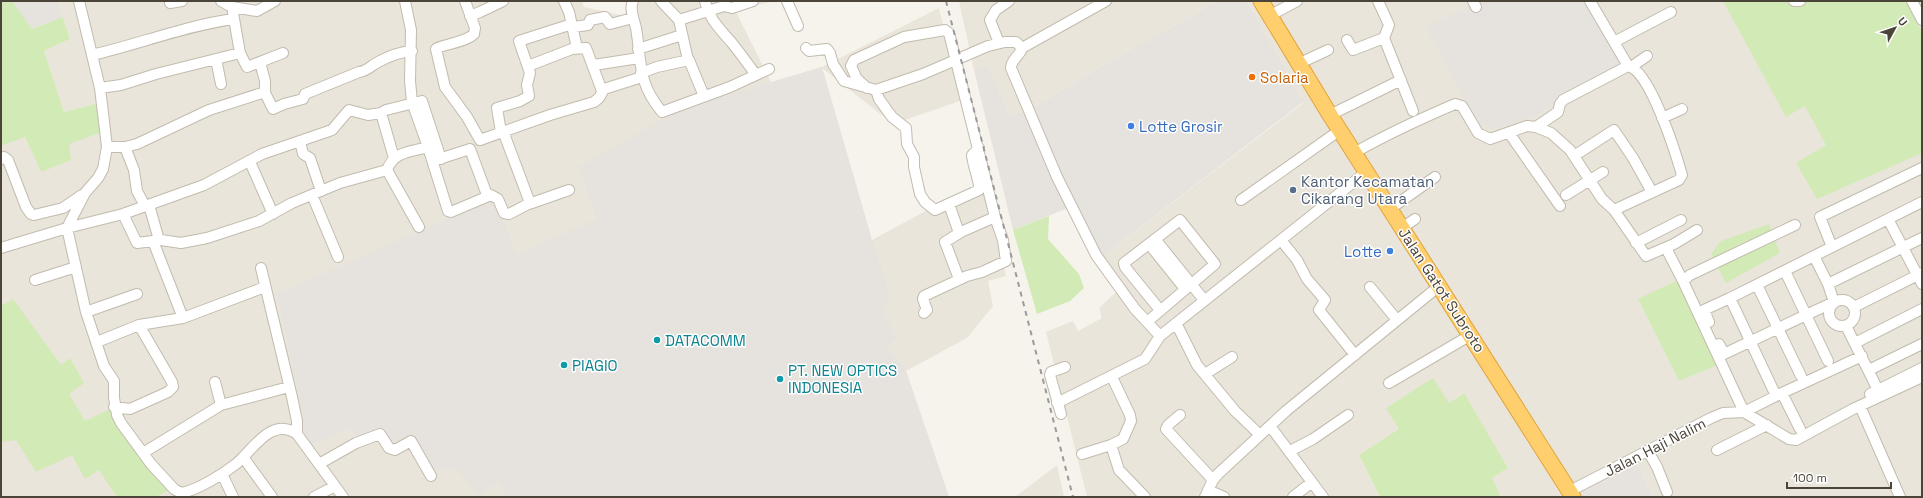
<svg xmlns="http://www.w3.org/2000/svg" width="1923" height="498" font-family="'Space Grotesk',sans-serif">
	<rect width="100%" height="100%" fill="#f6f3ec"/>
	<path fill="#eae5da" d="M58 1H582L584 7 625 16 629 1H775L735 10 771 82 822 67 939 8 960 101 893 124 822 68 872 240 944 201 984 187 1006 276 988 281 993 306 967 338 906 371 949 497H1V146L25 137 41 172 69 144 99 103 64 112 44 51 70 39Z
		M959 1H1218L1114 59 1029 110 1010 115 988 66 974 70Z
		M1247 1H1922V497H1653L1635 459 1562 497H1501L1492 478 1508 468 1463 393 1449 403 1386 407 1400 429 1359 455 1380 497H1087L1046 332 1073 321 1078 331 1102 318 1099 308 1116 292 1095 262 1303 103Z
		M1057 465 1064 497H1015Z"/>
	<path fill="#e6e2dd" d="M12 1H58L63 17 32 29Z
		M1218 1H1247L1303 102 1095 262 1068 208 1013 230 974 70 988 66 1010 115 1029 110 1114 59Z
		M1479 1H1595L1630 62 1562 98 1536 116 1500 129 1481 124 1470 109 1426 27Z
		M822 67 872 240 890 294 882 310 897 338 887 347 906 371 949 497H508L499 482 479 496 456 468 432 471 413 436 393 446 380 427 358 439 351 428 312 445 301 434 305 424 277 294 487 201 496 204 517 254 597 219 579 167 677 111Z
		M1635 459 1653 497H1562Z"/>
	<path fill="#d2eab5" d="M1 1H12L32 29 63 17 70 39 44 51 64 112 99 103 102 132 69 144 71 160 41 172 25 137 1 146Z
		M1723 1H1906L1922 33V153L1817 199 1796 163 1826 145 1805 106 1786 117Z
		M1049 216 1048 239 1079 274 1084 288 1070 301 1037 314 1013 230Z
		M1769 224 1780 253 1726 283 1711 254 1721 241Z
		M1678 280 1722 363 1679 381 1638 299Z
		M13 299 61 365 70 358 84 383 69 394 85 421 112 408 172 489 155 497H117L99 470 85 479 72 455 36 472 16 440 1 442V306Z
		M1433 378 1449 403 1464 393 1508 468 1492 478 1501 497H1380L1359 455 1399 429 1386 408Z"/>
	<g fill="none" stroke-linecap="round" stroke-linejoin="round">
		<g stroke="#c2bbae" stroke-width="12">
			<path id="minor" d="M79 1 100 88 107 147 103 169 98 178 85 193 67 228 86 312 104 366 114 381V398L117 415 121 423 151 464 174 489 181 493C198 490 223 474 236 464 253 450 271 416 297 434L343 497
				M221 1 232 7
				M405 1 411 30 410 81 412 102 428 147
				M465 1 475 28 474 34C465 43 439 45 436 49L445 87 467 117 480 140 550 115 594 102 599 98 604 89 642 77
				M564 1 569 12 577 48
				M633 1C629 9 634 19 636 28 642 63 637 82 662 112L730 87 769 69
				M661 1 679 20 724 6 732 8 753 1
				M705 1C709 19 720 29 732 43 740 53 748 64 756 75
				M787 1 798 26
				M1106 1 1022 48C1020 56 1011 59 1011 68L1057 177 1096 255 1135 309 1160 336
				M1378 1 1389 25 1384 38 1413 111
				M1473 1 1476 7
				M1590 1 1628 66C1650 70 1676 154 1682 175L1679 180 1614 210
				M1794 1H1800
				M1912 1 1922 20
				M170 3 182 1
				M470 16 480 12 503 1
				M1269 16 1297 1
				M679 20 688 60
				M573 27 588 25 590 20 605 17 610 24 633 18
				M1347 40 1353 50 1384 38
				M1614 42 1671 12
				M999 43 990 20 996 10 1009 1
				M806 48 809 51 827 49 830 53 833 64 844 81 876 90 923 74 988 46 1005 42H1016L1022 48
				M638 49 682 35
				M240 53 232 7 257 11 275 1
				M92 55C139 44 185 26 233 19
				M216 59 221 84
				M260 62 265 81V93L273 109 284 104 303 99 305 94 359 72C368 71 370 66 378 62 389 56 400 52 412 51
				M1298 64 1328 50
				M594 65 639 58
				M528 66 572 49 586 48 602 91
				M1631 67 1647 56
				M641 73 657 67 689 60 704 96
				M100 88 121 85 156 74 240 53 247 67 283 53
				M867 88 857 79 851 66 854 60 904 37 945 30 949 33 995 217 1003 240 1006 261 982 272 967 276 924 296 923 299 927 310 924 313
				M876 90 879 99 892 117 906 128 907 144 914 157V167L920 194 925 202 935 210 979 190C980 181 973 167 972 155L979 148
				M1330 115 1401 80
				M1662 118 1682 109
				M1536 127 1558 112 1560 104 1563 100 1628 66
				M501 132 497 108 520 101 529 96 527 85 530 73 519 41 572 24
				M1509 133 1560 206
				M300 141 303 154 310 158 321 191
				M107 147H125L137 144 209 110 265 92
				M125 147 134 170 137 191 145 206
				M1354 153C1387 134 1420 119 1455 104L1462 106 1478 133 1490 139 1527 126 1536 127 1551 133 1570 150 1602 199 1614 210 1646 256 1674 244 1697 230
				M1574 156 1614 130 1633 158 1652 192
				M394 158 381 113 386 110 422 101 441 159
				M1 159 4 157 8 160 26 207 31 214 34 215 63 208 82 195
				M436 160 470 149 487 195
				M250 162 273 214
				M387 170 419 227
				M312 195 338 257
				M1566 195 1603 172
				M1241 200 1333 135
				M529 204 569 190
				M949 204 958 230 961 232 995 217
				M149 205 159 240
				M1390 209 1435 177
				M123 214 137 243 161 240 181 243 207 238 259 221 292 203 340 183 387 170C394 151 410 152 428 147L448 211 451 212 491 195 498 199 504 213 509 214 530 203 503 131
				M1888 219 1922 284
				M1795 225 1690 275 1683 281 1744 412 1789 439 1796 440 1853 409 1922 377
				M1402 228 1415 219
				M1155 239 1204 300
				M1281 240 1297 260 1307 279 1325 300 1319 310 1355 355
				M153 241 183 318
				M1636 243 1681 220
				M1149 244 1185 289
				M1832 247 1820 217 1922 168
				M1 248 67 228 123 214 204 185 262 154 332 130 349 110 368 115 381 113
				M1666 248 1683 281
				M1814 256 1828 284 1834 302 1806 315 1828 361
				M261 268 292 397 297 421V434
				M959 279 945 242 961 232
				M35 280 76 267
				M1828 284 1922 238
				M1757 285 1801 376
				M1370 287 1397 320
				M1829 313a13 13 0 1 1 26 0a13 13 0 1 1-26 0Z
				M1854 307 1922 273
				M86 312 137 294
				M1147 322 1215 264 1180 220 1124 263 1125 267 1160 310
				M1709 322 1704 310 1730 298
				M1176 323 1197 365 1235 411 1260 435
				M1846 326 1878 390
				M97 342 139 325 183 318 265 287
				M1855 343 1922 309
				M1719 344 1724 354 1806 315 1785 271
				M1869 370 1922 344
				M1205 374 1232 357
				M215 382 221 405
				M1389 383 1464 339
				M1782 393 1862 356
				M1870 394 1922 368
				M1776 396 1730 298 1922 202
				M1057 403 1145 359 1160 336 1360 177
				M1860 406 1900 497
				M114 407 130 409 168 392 173 387 172 382 139 325
				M1061 414 1050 375 1051 372 1065 367
				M1180 415 1168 425 1166 429 1213 480
				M1270 426 1323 497
				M1111 445 1119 470 1145 497
				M1717 450 1767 425
				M1290 451 1313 439 1348 415
				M1648 451 1657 467 1667 492
				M143 453 221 405 289 387
				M1082 454 1111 445 1123 439 1131 421 1130 415 1112 377
				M243 457 272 497
				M319 464 356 443 380 434 389 448 395 450 411 441 431 476
				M222 474 233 497
				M1208 490 1224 497
				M1570 491 1711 418 1723 413 1744 412 1782 393 1800 429
				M314 497 335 486
				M1205 497 1213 480 1218 474 1286 411 1433 291
				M1293 497 1312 482"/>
		</g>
		<g stroke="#e0a43c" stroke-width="17">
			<path id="highway" d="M1261 1 1330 115 1573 497"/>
		</g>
		<use href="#minor" stroke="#fff" stroke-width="10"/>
		<use href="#highway" stroke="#ffcf6e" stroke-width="15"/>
		<path stroke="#9a9a9a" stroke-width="2" stroke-dasharray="5 5" stroke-linecap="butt" d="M946 1 1073 497"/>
	</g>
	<circle fill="#e8710a" stroke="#fff" stroke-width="1.5" cx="1252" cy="77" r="4"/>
	<g fill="#3f7fe0" stroke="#fff" stroke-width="1.5">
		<circle cx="1131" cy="126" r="4"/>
		<circle cx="1390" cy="251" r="4"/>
	</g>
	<circle fill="#5c6f8a" stroke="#fff" stroke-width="1.5" cx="1293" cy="190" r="4"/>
	<g fill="#0f9aa8" stroke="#fff" stroke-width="1.5">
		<circle cx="657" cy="340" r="4"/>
		<circle cx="564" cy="365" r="4"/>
		<circle cx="780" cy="379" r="4"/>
	</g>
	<g text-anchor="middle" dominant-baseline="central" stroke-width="3" stroke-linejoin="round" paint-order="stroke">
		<g font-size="15" fill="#c56008" stroke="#fff" text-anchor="start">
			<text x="1260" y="77">Solaria</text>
		</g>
		<g font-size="15" fill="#366cbe" stroke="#fff" text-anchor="start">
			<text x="1139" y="126">Lotte Grosir</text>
			<text x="1382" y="251" text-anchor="end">Lotte</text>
		</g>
		<g font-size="15" fill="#4e5e75" stroke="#fff" text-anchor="start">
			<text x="1301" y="181">Kantor Kecamatan<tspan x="1301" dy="17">Cikarang Utara</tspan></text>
		</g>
		<g font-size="15" fill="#4b4439" stroke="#fff">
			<text transform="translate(1442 290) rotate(57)">Jalan Gatot Subroto</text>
			<text transform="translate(1655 447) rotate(-27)">Jalan Haji Nalim</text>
		</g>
		<g font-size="15" fill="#0d838f" stroke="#fff" text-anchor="start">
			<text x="665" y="340">DATACOMM</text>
			<text x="572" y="365">PIAGIO</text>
			<text x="788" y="370">PT. NEW OPTICS<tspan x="788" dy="17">INDONESIA</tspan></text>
		</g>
	</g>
	<rect width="1923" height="498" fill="none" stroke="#4b4439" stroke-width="4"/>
	<g transform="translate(1895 28) rotate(50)" stroke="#ffffff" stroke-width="3" paint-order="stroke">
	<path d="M0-3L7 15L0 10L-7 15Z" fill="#4b4439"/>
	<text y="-6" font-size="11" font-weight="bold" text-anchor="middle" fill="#4b4439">U</text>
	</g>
	<path d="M1787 482v6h104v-6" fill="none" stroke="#4b4439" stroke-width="2"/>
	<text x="1793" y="482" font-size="12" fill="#4b4439" stroke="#ffffff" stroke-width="3" paint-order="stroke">100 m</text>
</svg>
